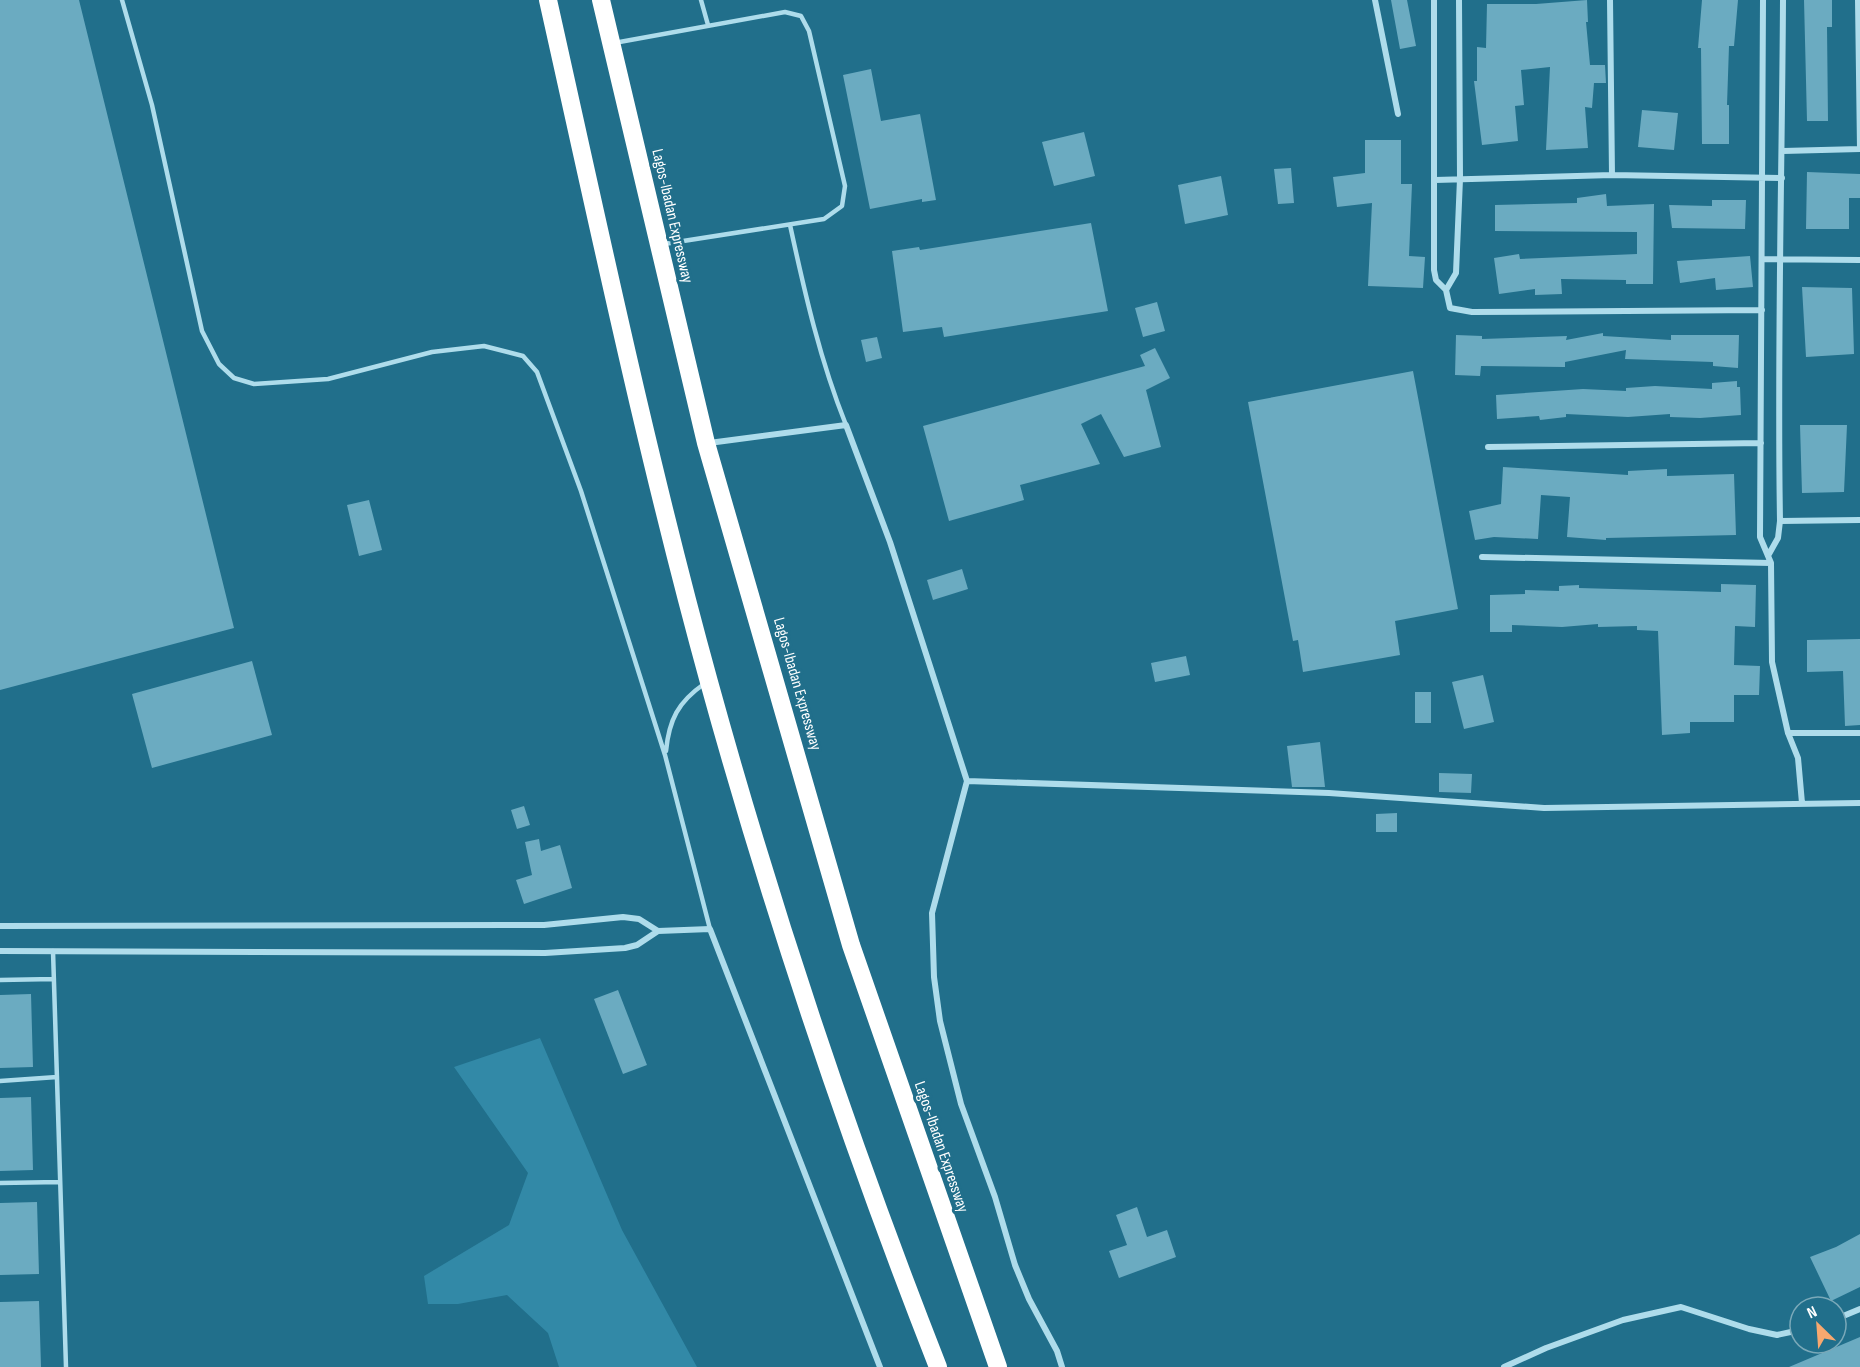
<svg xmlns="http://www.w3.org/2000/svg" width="1860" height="1367" font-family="'Sofia Sans Condensed',sans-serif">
	<rect width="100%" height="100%" fill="#216f8b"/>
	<path fill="#3289a7" d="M540 1038 622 1230 697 1367H559L548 1333 507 1295 458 1304H428L424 1276 509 1225 528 1173 454 1067Z"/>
	<path fill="#6babc1" d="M0 0H79L234 628 0 690Z
		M1391 0H1407L1416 46 1400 49Z
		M1587 0 1588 22H1586L1590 65H1605L1606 83H1594L1592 108 1585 107 1588 148 1546 150 1550 67 1521 70 1524 105 1515 106 1518 141 1482 145 1474 81H1477V47L1486 48 1487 4H1536Z
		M1702 0H1738L1734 46H1729L1727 105H1729V144H1702L1701 48H1698Z
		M1804 0H1832V27H1827L1828 121H1807Z
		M871 69 881 121 920 114 936 200 922 202V199L870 209 843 75Z
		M1642 110 1678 113 1674 150 1638 147Z
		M1084 132 1095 176 1054 186 1042 142Z
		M1365 140H1401V184H1412L1409 256 1425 257 1423 288 1368 286 1372 203 1337 207 1333 177 1365 173Z
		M1291 168 1294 203 1278 204 1274 169Z
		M1807 172 1860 174V198H1849V229H1806Z
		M1221 176 1228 215 1185 224 1178 185Z
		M1606 194 1607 206 1654 204 1653 284H1626V280L1561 279 1562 294 1535 295V289L1499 294 1494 258 1519 254 1520 259 1637 254V232L1495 231V205L1577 203V198Z
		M1712 200H1746L1745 229 1672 228 1669 205 1712 206Z
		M1091 223 1108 311 944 337 942 327 903 332 892 251 919 247 920 250Z
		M1750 256 1753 287 1716 290 1715 278 1680 283 1677 261Z
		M1802 287 1852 288 1854 354 1806 357Z
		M1157 302 1165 331 1143 337 1135 308Z
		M1603 333V336L1671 340V335H1739L1738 368 1713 366V362L1625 359 1626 350 1565 362V367L1481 366 1480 376 1455 375 1456 335 1482 336V339L1567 336 1566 340Z
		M877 337 882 358 866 362 861 340Z
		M1155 348 1170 378 1146 390 1161 447 1124 457 1101 414 1081 424 1100 464 1020 485 1024 500 949 521 923 426 1145 366 1140 355Z
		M1413 371 1458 609 1395 621 1400 655 1303 672 1298 640 1293 641 1248 402Z
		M1737 381V387H1740L1741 415 1700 418 1670 417V414L1628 417 1566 414V417L1540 420 1539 416 1497 419 1496 395 1583 389 1626 391V388L1655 386 1712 389V383Z
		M1800 425H1847L1844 492 1802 493Z
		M1503 467 1628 475V471L1667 469V476L1734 474 1736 535 1606 538V540L1567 537 1570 497 1541 495 1538 539 1494 537 1475 540 1469 511 1501 504Z
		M369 500 382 550 359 556 347 505Z
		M962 569 968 589 933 600 927 580Z
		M1721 584 1756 585 1755 627 1735 626 1734 665 1760 666 1759 695H1734V722H1690V733L1662 735 1658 631 1637 630V626L1598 627V624L1562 627 1512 625V632H1490V595L1525 594V590L1559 591V586L1579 585V588L1721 592Z
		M1860 639V725L1845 726 1843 671 1807 672V640Z
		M1186 656 1190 675 1155 682 1151 663Z
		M252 661 272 735 152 768 132 694Z
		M1483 675 1494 722 1464 729 1452 682Z
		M1415 692H1431V723H1415Z
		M1320 742 1325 787H1292L1287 746Z
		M1439 773 1472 774 1471 793 1439 792Z
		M524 806 530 825 517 829 511 810Z
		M1397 813V832H1376V814Z
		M539 839 541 851 560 845 572 888 524 904 516 880 532 875 525 842Z
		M618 990 647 1065 623 1074 594 999Z
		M31 994 33 1067 0 1068V995Z
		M31 1097 33 1170 0 1171V1098Z
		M37 1202 39 1274 0 1275V1203Z
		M1137 1207 1147 1237 1167 1230 1176 1257 1119 1278 1109 1251 1127 1245 1116 1215Z
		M1860 1234V1287L1831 1301 1810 1257 1836 1247Z
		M39 1301 41 1367H0V1302Z
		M1860 1337V1367H1789Z"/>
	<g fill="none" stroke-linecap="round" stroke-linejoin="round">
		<path stroke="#aedceb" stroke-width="4.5" d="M122 0 152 105 202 331 219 364 234 378 254 384 328 379 432 352 484 346 523 356 537 372 581 491 665 755 710 929
			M701 0 708 25
			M614 43 785 12 801 16 809 31 845 186 842 206 824 219 664 244
			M790 225C805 294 820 360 846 425
			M666 751C669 720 678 702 704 684
			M53 951 66 1367
			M0 980 54 979
			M0 1081 57 1077
			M0 1183 60 1182"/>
		<path stroke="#aedceb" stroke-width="6" d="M1375 0 1398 114
			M1434 0V270L1436 280 1446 290 1450 308 1472 312 1762 310
			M1610 0 1612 175
			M1763 0 1760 537 1771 563 1772 662 1788 733 1798 758 1802 803
			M1858 0 1860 149
			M1783 151 1860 149
			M1435 180 1612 175 1782 178
			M1762 259 1860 260
			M1446 290 1456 273 1460 179 1459 0
			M709 443 846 425 890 542 967 781 932 913 934 977 940 1021 961 1104 995 1197 1015 1265 1029 1299 1057 1351 1062 1367
			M1488 447 1761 443
			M1780 521 1860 520
			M1769 554 1778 538 1780 521C1777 348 1782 174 1783 0
			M1482 557 1771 563
			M1788 733H1860
			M967 781 1329 793 1544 808 1860 803
			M0 926 544 925 623 917 639 919 658 931
			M0 951 545 953 625 948 637 945 658 931 710 929 880 1367
			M1836 1319 1860 1309
			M1504 1367 1546 1348 1623 1320 1681 1307 1749 1329 1777 1335 1800 1330"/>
		<path stroke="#fff" stroke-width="18" d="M548 0C599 228 647 457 709 682 773 914 850 1143 938 1367
			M601 0 706 443 851 945 998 1367"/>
	</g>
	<g text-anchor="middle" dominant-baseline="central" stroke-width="6" stroke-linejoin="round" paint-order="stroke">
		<g font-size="16" fill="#fff" stroke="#216f8b">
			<text transform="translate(672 216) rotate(77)">Lagos-Ibadan Expressway</text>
			<text transform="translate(797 684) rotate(74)">Lagos-Ibadan Expressway</text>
			<text transform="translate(941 1147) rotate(71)">Lagos-Ibadan Expressway</text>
		</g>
	</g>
	<g transform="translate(1818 1325) rotate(335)"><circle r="28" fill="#216f8b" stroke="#7aa9b9" stroke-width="1.5"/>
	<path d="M0-4.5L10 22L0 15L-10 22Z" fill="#f8a86f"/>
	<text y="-9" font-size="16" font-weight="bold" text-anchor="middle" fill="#ffffff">N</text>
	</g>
</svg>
